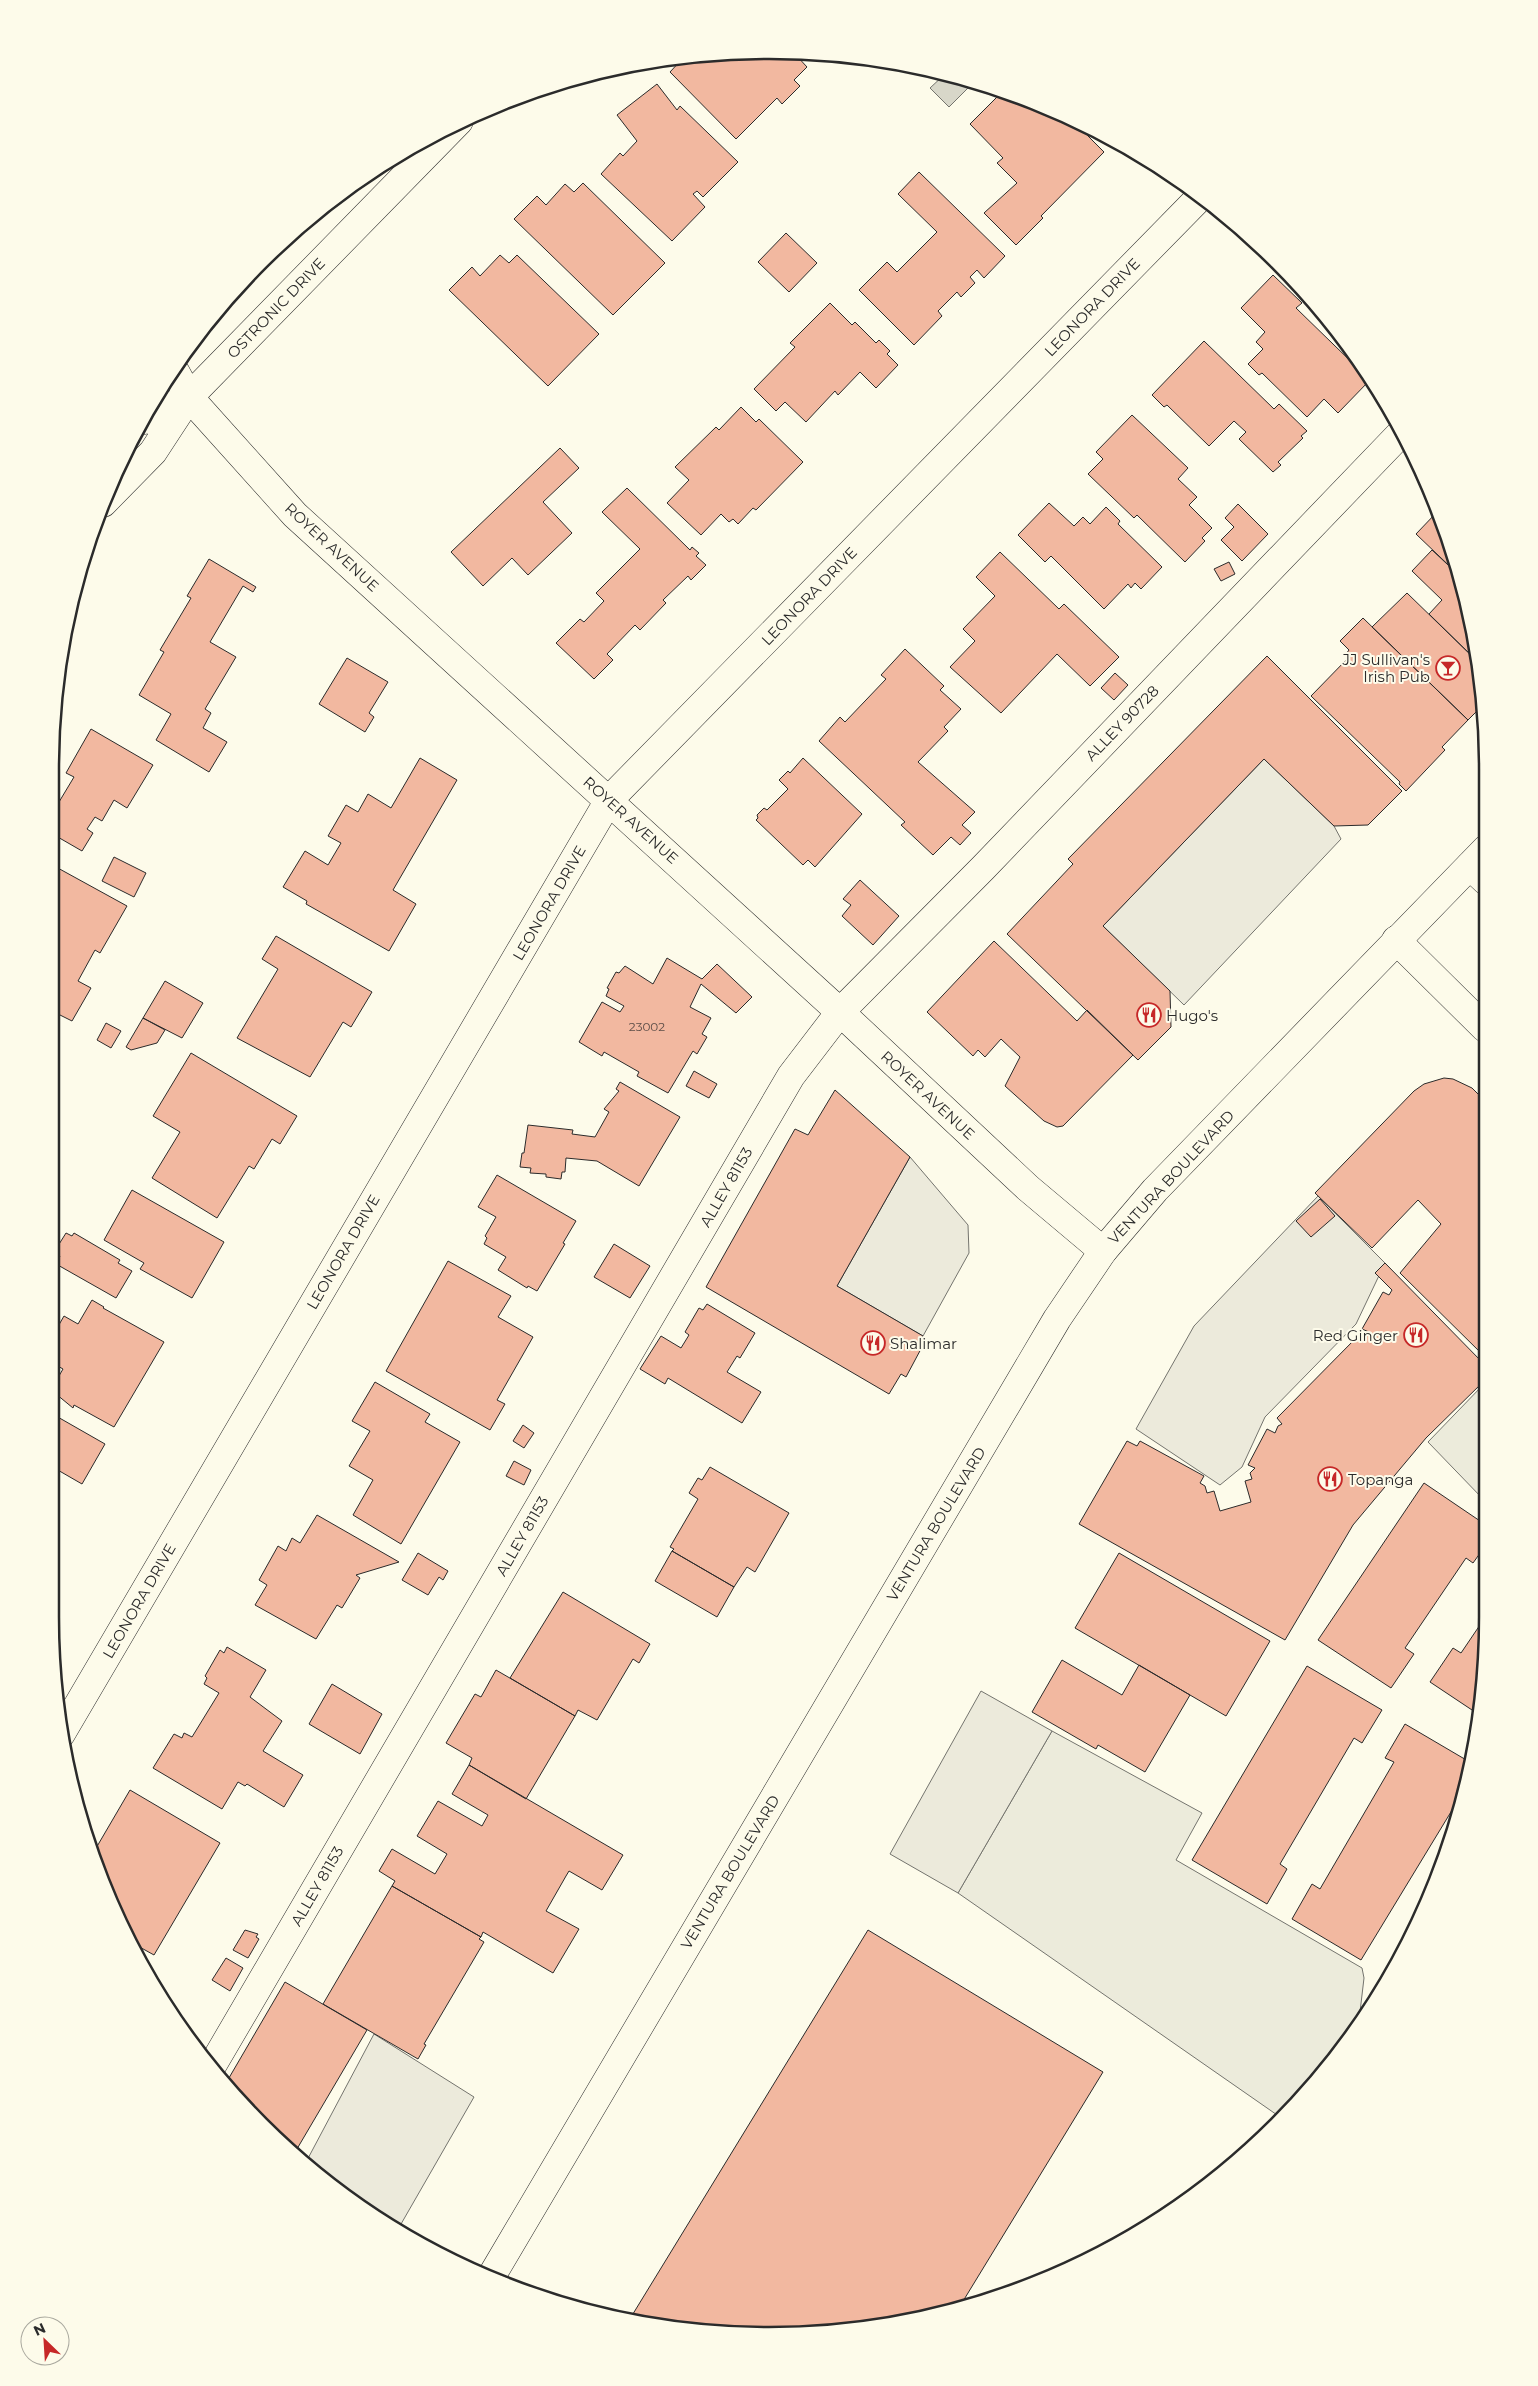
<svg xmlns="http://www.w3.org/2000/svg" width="1538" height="2386" font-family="Montserrat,sans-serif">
	<rect width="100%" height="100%" fill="#fdfbea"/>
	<path fill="#ecebdb" stroke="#74746e" d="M1483 1385V1499L1428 1442Z
		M1052 1731 1202 1813 1176 1860 1362 1968 1364 1978 1360 2012 1335 2056 1310 2091 1280 2117 958 1893Z"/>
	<path fill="#eceadb" stroke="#74746e" d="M1264 759 1334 826 1341 839 1184 1005 1103 926Z
		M910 1157 968 1225 969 1253 923 1336 837 1286Z
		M1318 1196 1385 1263 1356 1324 1265 1417 1242 1467 1220 1485 1136 1429 1194 1326Z
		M981 1691 1052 1731 958 1893 890 1854Z
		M374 2034 474 2097 397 2231 332 2188 305 2164Z"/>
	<path fill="#d8d7c9" stroke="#74746e" d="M944 75 974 82 949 107 930 88Z"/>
	<path fill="#f2b8a0" stroke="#2b2b2b" d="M722 52 795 54 807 67 794 80 800 86 782 104 777 98 736 139 670 72 683 58Z
		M657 84 677 110 680 106 738 162 703 197 697 191 693 194 705 207 672 241 601 174 620 153 623 156 637 141 617 115Z
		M1004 90 1073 121 1104 152 1041 216 1043 218 1016 245 984 213 1017 183 997 163 1003 158 970 124Z
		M919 172 1005 256 984 278 977 270 970 277 975 283 961 297 957 292 938 311 942 316 914 345 859 290 887 262 897 272 937 232 898 194Z
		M583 183 665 263 613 315 514 219 537 196 546 205 565 184 574 192Z
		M786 233 817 263 789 292 758 262Z
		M500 255 509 263 517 255 599 334 548 386 449 290 472 267 480 276Z
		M1273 275 1302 303 1296 308 1370 380 1338 413 1324 399 1307 417 1262 373 1259 375 1248 364 1263 349 1256 342 1265 332 1241 308Z
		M830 303 852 325 855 322 876 343 879 340 890 351 887 354 898 365 876 388 860 372 838 395 835 391 806 422 785 402 776 411 754 389 795 347 790 343Z
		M1204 341 1274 409 1279 404 1307 431 1301 436 1303 438 1278 462 1281 465 1273 472 1239 439 1246 432 1234 421 1209 446 1167 405 1164 407 1152 395Z
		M741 407 756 422 759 419 803 462 756 510 753 508 738 524 733 519 729 522 721 514 701 535 667 503 689 480 675 467 716 427 719 430Z
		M1132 415 1188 468 1178 479 1197 497 1189 505 1212 528 1202 538 1205 541 1185 562 1137 515 1134 518 1088 474 1103 459 1096 452Z
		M560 448 579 468 543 502 572 533 528 575 512 558 483 586 451 552Z
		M1413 450 1414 451 1422 472 1407 457Z
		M627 488 690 550 692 547 699 553 696 556 706 565 691 580 688 576 663 600 666 603 640 630 635 625 607 654 613 660 594 679 556 643 580 619 584 622 604 601 596 593 640 549 602 512Z
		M1049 503 1074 526 1083 517 1090 524 1106 507 1120 521 1118 524 1162 567 1141 589 1135 583 1131 588 1128 584 1104 609 1051 556 1045 562 1018 535Z
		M1238 504 1268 534 1242 561 1221 540 1234 527 1225 518Z
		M1437 512 1462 578 1416 534Z
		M1432 550 1462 578 1476 660 1429 614 1442 600 1412 571Z
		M1000 552 1059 609 1064 604 1119 657 1090 686 1057 654 1001 713 950 667 975 641 963 629 995 596 976 577Z
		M209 559 256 587 253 592 243 586 210 642 236 657 205 709 211 713 203 728 227 742 209 772 156 740 171 714 139 695 164 652 160 650 191 598 187 596Z
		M1229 562 1235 574 1221 581 1214 569Z
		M1407 593 1476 660 1484 704 1468 720 1372 627Z
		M1363 618 1468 720 1442 747 1445 750 1406 791 1399 784 1400 782 1311 696 1349 657 1346 654 1349 650 1340 641Z
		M905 649 944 686 940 690 961 709 944 727 948 731 918 762 975 812 962 825 971 833 960 845 951 837 933 855 901 825 905 822 819 741 840 717 845 722 886 679 881 675Z
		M1267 656 1402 791 1368 825 1334 826 1264 759 1103 926 1170 991 1171 1027 1138 1060 1007 934 1073 864 1068 859Z
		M347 658 388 682 369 713 374 717 365 732 319 704Z
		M1115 673 1128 685 1114 700 1101 688Z
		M91 729 153 765 127 808 114 800 102 821 95 817 87 829 93 833 82 851 56 836V807L74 777 66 773Z
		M420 758 457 780 393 890 416 904 389 951 306 904 307 901 283 887 305 851 328 865 341 843 328 836 346 805 358 812 368 794 391 808Z
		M803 758 862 814 815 867 808 860 803 865 756 820 758 818 757 815 764 808 767 810 788 789 779 780 788 771 790 773Z
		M114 857 146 873 134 897 102 881Z
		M56 867 127 906 100 953 95 950 78 981 91 988 72 1021 56 1013Z
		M860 880 899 916 873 945 842 916 851 905 843 899Z
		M276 936 372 992 351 1027 343 1022 310 1077 237 1038 278 969 262 959Z
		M994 941 1077 1021 1087 1010 1133 1055 1063 1126 1057 1127 1044 1121 1005 1086 1020 1057 1001 1039 985 1057 978 1050 973 1056 927 1012Z
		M667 958 702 979 717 964 752 997 736 1013 701 984 690 1007 711 1018 702 1034 707 1037 697 1054 693 1051 668 1093 637 1076 639 1072 604 1052 602 1056 579 1042 602 1002 620 1012 624 1006 606 996 609 989 607 988 616 972 619 973 625 966 653 984Z
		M165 981 203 1003 182 1038 143 1018Z
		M143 1018 165 1030 157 1043 131 1050 126 1047Z
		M106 1023 121 1031 111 1048 97 1040Z
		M191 1053 297 1116 280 1144 272 1139 254 1169 249 1166 217 1218 152 1178 180 1132 153 1116Z
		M694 1071 717 1084 709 1098 686 1086Z
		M1444 1078 1453 1079 1472 1088 1485 1101 1484 1356 1400 1273 1441 1224 1418 1200 1372 1248 1315 1193 1414 1091 1424 1084Z
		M620 1082 680 1117 639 1186 597 1161 566 1158 565 1172H562L561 1179 546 1177V1174L530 1173 531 1168 520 1167 522 1153H524L528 1125 573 1130 572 1134 595 1137 609 1112 604 1109 619 1091 616 1089Z
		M835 1090 910 1157 837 1286 923 1336 918 1346 922 1347 906 1377 901 1374 889 1394 706 1287 795 1129 808 1135Z
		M497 1175 576 1221 563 1243 565 1244 537 1291 528 1286 527 1288 498 1270 506 1257 484 1244 487 1238 485 1236 496 1217 478 1207Z
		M132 1190 224 1242 192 1298 140 1269 144 1263 104 1240Z
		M1320 1199 1335 1216 1311 1237 1296 1221Z
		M66 1233 72 1236 74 1233 120 1260 118 1263 132 1271 116 1298 56 1264 60 1256 56 1254V1249Z
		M614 1244 650 1266 630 1298 594 1277Z
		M448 1261 511 1296 498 1317 533 1337 497 1400 505 1404 490 1430 386 1371Z
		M1385 1263 1483 1363V1382L1426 1438 1353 1525 1285 1640 1079 1524 1127 1441 1137 1446 1140 1441 1204 1476 1200 1483 1205 1486 1207 1493 1214 1491 1220 1511 1251 1502 1245 1481 1252 1479 1250 1473 1255 1468 1248 1465 1267 1429 1275 1433 1278 1426 1282 1424 1277 1418 1357 1337 1360 1341 1369 1332 1362 1329 1383 1292 1389 1295 1392 1290 1375 1273Z
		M92 1300 104 1307 103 1308 164 1342 114 1427 74 1405 73 1408 56 1394V1381L63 1369 56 1365V1330L64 1316 78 1324Z
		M707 1304 755 1333 740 1358 737 1356 727 1372 761 1392 742 1423 668 1378 665 1384 640 1369 661 1336 681 1348 689 1335 685 1332 699 1308 703 1310Z
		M375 1382 430 1414 425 1422 460 1442 401 1544 353 1515 373 1480 349 1466 370 1431 352 1421Z
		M56 1416 105 1444 82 1484 56 1469Z
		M523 1425 534 1433 524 1448 513 1441Z
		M514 1461 531 1470 524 1485 506 1476Z
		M710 1467 789 1513 755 1572 747 1567 734 1587 672 1551 674 1549 670 1547 698 1499 689 1493 698 1478 702 1480Z
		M1424 1483 1483 1523V1549L1473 1563 1466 1558 1405 1648 1414 1654 1391 1688 1318 1640Z
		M317 1515 399 1562 356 1575 360 1578 342 1608 337 1605 316 1639 255 1605 267 1585 259 1580 278 1546 286 1551 292 1538 300 1543Z
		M672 1551 734 1587 717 1617 655 1581Z
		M418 1553 448 1571 443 1580 439 1577 428 1595 402 1580Z
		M1119 1553 1270 1641 1226 1716 1075 1628Z
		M563 1592 650 1644 639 1663 633 1659 597 1720 578 1710 575 1716 510 1678Z
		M1482 1622V1711L1481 1716 1430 1682 1453 1648 1461 1653Z
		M227 1647 266 1670 250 1697 282 1721 263 1751 303 1775 284 1807 247 1784 245 1786 238 1782 222 1809 153 1768 174 1734 182 1738 184 1733 192 1737 219 1693 204 1684 207 1678 205 1676 220 1650 224 1653Z
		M1062 1660 1122 1695 1139 1665 1190 1695 1145 1772 1098 1745 1096 1749 1032 1712Z
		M1307 1666 1382 1710 1362 1743 1354 1738 1280 1864 1287 1869 1267 1904 1192 1860Z
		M496 1670 575 1716 526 1799 469 1765 472 1758 446 1743 475 1694 481 1697Z
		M332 1684 382 1714 360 1754 309 1724Z
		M1405 1724 1468 1761 1457 1802 1361 1960 1292 1919 1312 1884 1320 1889 1394 1762 1385 1758Z
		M469 1765 623 1855 602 1890 569 1871 566 1876 546 1911 579 1929 553 1973 483 1932 481 1937 392 1886 395 1881 379 1871 392 1849 435 1874 447 1854 417 1836 438 1801 482 1826 488 1815 452 1794Z
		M130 1790 220 1843 154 1955 136 1945 92 1855Z
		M392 1886 481 1937 479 1939 484 1942 424 2044 426 2045 418 2059 323 2004Z
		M245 1930 258 1934 256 1937 259 1939 248 1958 233 1950Z
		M868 1930 1103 2072 957 2311 769 2336 628 2322Z
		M226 1958 243 1968 230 1991 212 1980Z
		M285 1982 367 2030 294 2154 260 2125 226 2083Z"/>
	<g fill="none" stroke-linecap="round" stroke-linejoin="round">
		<g stroke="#2b2b2b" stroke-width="29">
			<path id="minor" d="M176 373 189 397 295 515 840 1012 1028 1188 1103 1251
				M145 420 188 397
				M103 503 153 452 189 397 459 121
				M1470 866 1486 881
				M1396 940 1485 1028
				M61 1734 609 800 1200 197
				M212 2066 791 1076 840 1012 983 868 1402 432"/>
		</g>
		<g stroke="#2b2b2b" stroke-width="29">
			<path id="major" d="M491 2277 1057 1319 1103 1251 1155 1190 1486 849"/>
		</g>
		<use href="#minor" stroke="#fdfbea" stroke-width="28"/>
		<use href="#major" stroke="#fdfbea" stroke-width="28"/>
	</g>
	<defs>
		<g id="bar-ring" transform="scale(1.25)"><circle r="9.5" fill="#fdfbea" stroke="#c62828" stroke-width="1.5"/><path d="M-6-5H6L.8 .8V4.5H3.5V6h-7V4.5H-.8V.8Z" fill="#c62828"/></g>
		<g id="restaurant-ring" transform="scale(1.25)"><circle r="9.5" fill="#fdfbea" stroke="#c62828" stroke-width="1.5"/><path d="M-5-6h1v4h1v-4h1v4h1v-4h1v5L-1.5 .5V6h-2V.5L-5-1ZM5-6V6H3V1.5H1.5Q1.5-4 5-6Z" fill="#c62828"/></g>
	</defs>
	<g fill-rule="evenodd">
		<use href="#bar-ring" x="1448" y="668"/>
		<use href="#restaurant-ring" x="1149" y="1015"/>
		<use href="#restaurant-ring" x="1416" y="1335"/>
		<use href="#restaurant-ring" x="873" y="1343"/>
		<use href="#restaurant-ring" x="1330" y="1479"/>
	</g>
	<g text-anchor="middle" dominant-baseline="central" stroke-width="4" stroke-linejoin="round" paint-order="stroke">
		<g font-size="12" fill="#5d4e48">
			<text x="647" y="1026">23002</text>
		</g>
		<g font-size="15" fill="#2b2b2b" stroke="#fdfbea">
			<text transform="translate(1092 307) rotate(-46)">LEONORA DRIVE</text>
			<text transform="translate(276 308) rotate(-46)">OSTRONIC DRIVE</text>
			<text transform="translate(332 547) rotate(43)">ROYER AVENUE</text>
			<text transform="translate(809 596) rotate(-46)">LEONORA DRIVE</text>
			<text transform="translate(1122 723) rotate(-46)">ALLEY 90728</text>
			<text transform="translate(631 820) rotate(42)">ROYER AVENUE</text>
			<text transform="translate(549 903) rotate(-60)">LEONORA DRIVE</text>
			<text transform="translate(928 1095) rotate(43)">ROYER AVENUE</text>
			<text transform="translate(1171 1177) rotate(-47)">VENTURA BOULEVARD</text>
			<text transform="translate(726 1187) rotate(-60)">ALLEY 81153</text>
			<text transform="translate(343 1252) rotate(-60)">LEONORA DRIVE</text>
			<text transform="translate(936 1524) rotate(-59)">VENTURA BOULEVARD</text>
			<text transform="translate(522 1536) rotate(-60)">ALLEY 81153</text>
			<text transform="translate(139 1601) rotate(-60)">LEONORA DRIVE</text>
			<text transform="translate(730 1872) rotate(-59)">VENTURA BOULEVARD</text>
			<text transform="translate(317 1886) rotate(-60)">ALLEY 81153</text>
		</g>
		<g font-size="15" fill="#2b2b2b" stroke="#fdfbea" text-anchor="start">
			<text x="1430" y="659" text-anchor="end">JJ Sullivan's<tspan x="1430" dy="17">Irish Pub</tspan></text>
			<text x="1166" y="1015">Hugo's</text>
			<text x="1398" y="1335" text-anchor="end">Red Ginger</text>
			<text x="890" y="1343">Shalimar</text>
			<text x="1348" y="1479">Topanga</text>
		</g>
	</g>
	<path d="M0 0H1538V2386H0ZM769 59H769A710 710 0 0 1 1479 769V1617A710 710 0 0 1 769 2327H769A710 710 0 0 1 59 1617V769A710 710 0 0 1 769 59Z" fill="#fdfbea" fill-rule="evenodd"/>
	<path fill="none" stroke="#2b2b2b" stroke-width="2.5" d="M769 59H769A710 710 0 0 1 1479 769V1617A710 710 0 0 1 769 2327H769A710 710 0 0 1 59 1617V769A710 710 0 0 1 769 59Z"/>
	<g transform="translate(45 2341) rotate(335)"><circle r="24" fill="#fdfbea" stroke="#a9a89e"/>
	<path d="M0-4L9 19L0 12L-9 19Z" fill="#c62828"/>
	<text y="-8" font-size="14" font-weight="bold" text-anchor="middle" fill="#2b2b2b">N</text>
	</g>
</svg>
